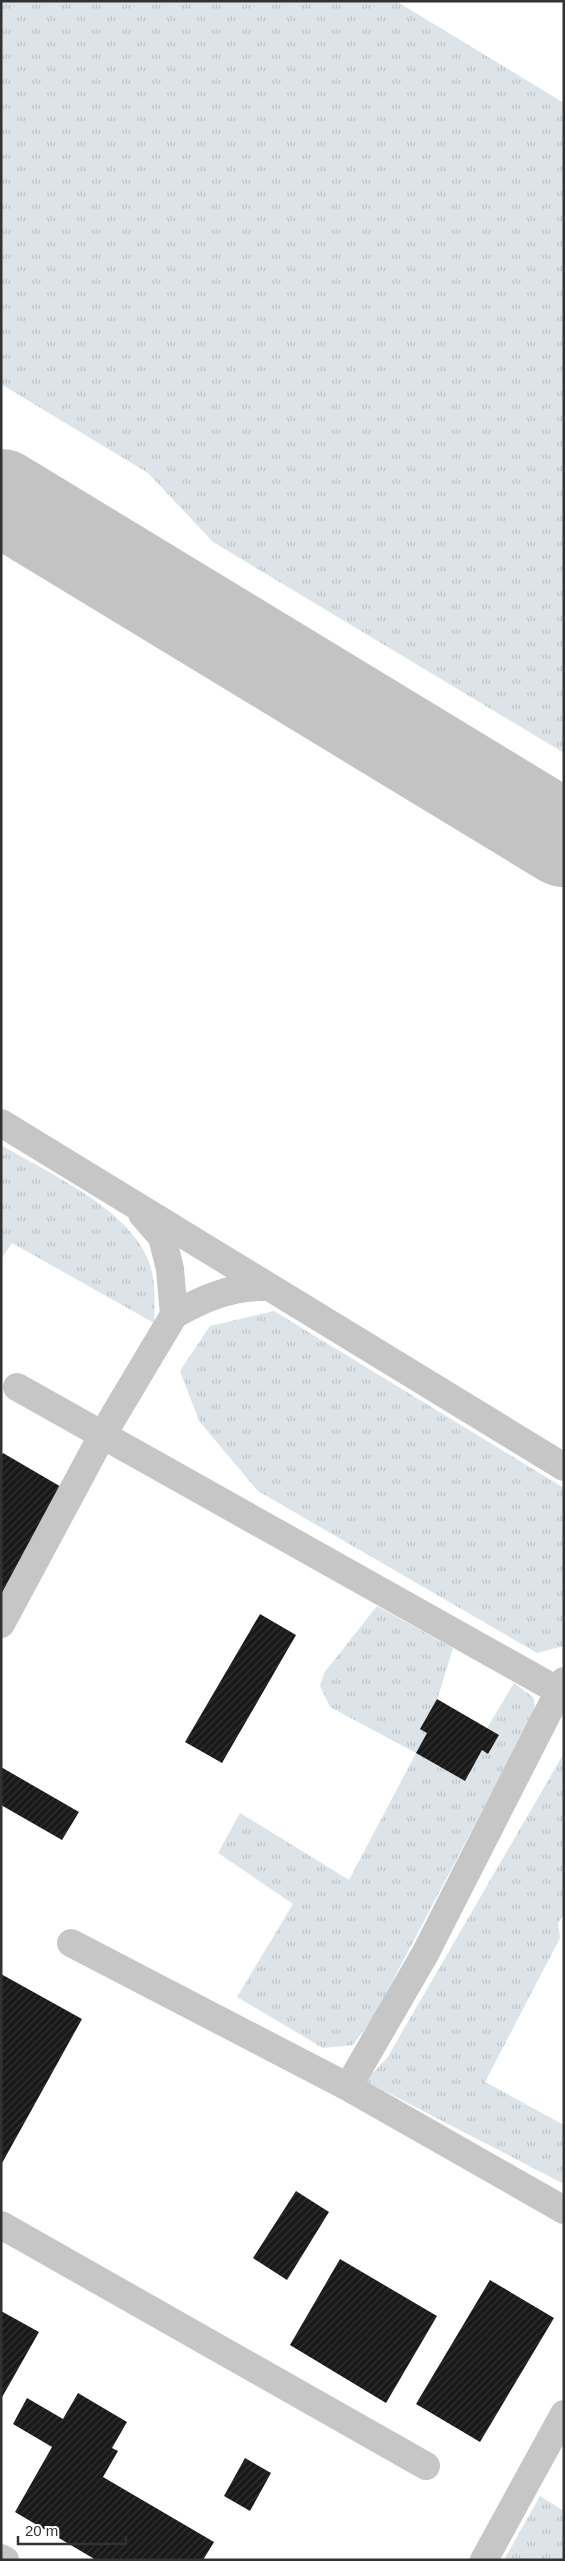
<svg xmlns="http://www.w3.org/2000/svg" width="565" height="2561" font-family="Arial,sans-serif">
	<defs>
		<pattern id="grass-tufts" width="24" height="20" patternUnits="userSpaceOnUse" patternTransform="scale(1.25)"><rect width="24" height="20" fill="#dce4e9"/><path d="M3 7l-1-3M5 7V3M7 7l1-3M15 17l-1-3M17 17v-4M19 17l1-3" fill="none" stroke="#bdc4c8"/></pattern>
		<pattern id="building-hatch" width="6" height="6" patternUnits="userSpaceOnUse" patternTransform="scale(1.25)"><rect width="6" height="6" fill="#191919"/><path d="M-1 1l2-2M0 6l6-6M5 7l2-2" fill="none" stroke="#323232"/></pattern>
	</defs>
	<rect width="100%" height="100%" fill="#fff"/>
	<path fill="url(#grass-tufts)" d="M1 1H396L564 103V753L213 542 148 473 1 384Z
		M1 1145C48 1173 126 1207 148 1259 156 1279 155 1302 154 1323L12 1243 1 1259Z
		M274 1311 564 1488V1646L537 1653 258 1491 199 1421 180 1371 210 1326Z
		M377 1606 453 1648 427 1733 416 1753 465 1781 482 1750 488 1754 499 1735 487 1728 514 1683 534 1698 535 1716 504 1769 373 2018 353 2045 323 2048 237 1997 293 1904 218 1853 240 1813 349 1880 416 1753 330 1707 320 1686 324 1673Z
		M564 1753V1913L558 1923 560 1938 485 2082 564 2125V2184L365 2081 387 2058Z
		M540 2496 564 2511 563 2560H504Z"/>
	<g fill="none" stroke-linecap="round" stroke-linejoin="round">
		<path stroke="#c3c3c3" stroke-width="96" d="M1 497 564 839"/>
	</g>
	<path fill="url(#building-hatch)" d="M3 1453 63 1488 1 1595V1457Z
		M260 1614 296 1635 222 1763 185 1742Z
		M437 1699 499 1735 488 1754 482 1750 465 1781 416 1753 427 1733 420 1729Z
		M1 1767 79 1812 62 1840 1 1805Z
		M1 1974 82 2019 1 2165Z
		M296 2191 329 2212 287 2280 253 2258Z
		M340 2259 437 2316 386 2403 290 2345Z
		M490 2280 554 2318 480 2442 416 2404Z
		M1 2311 39 2332 1 2399Z
		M78 2393 127 2422 112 2448 118 2451 103 2477 214 2542 203 2560H96L15 2512 52 2447 13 2424 27 2398 63 2419Z
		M245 2458 271 2473 250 2511 224 2496Z"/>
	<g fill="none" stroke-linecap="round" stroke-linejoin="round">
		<path stroke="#c6c6c6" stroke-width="28" d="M1 1123 564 1467
			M142 1214 162 1237 170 1269 174 1315C204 1298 232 1286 267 1287
			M17 1387 564 1694
			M1 1624 103 1434 174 1315
			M71 1943 348 2087 564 2210
			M348 2087 425 1954 564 1681
			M1 2225 426 2466
			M1 2558 5 2560
			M484 2560 564 2414"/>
	</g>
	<rect width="565" height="2561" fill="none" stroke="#323232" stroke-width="5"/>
	<path d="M18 2536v8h108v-8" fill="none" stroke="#323232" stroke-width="2.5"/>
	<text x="25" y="2536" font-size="15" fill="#323232" stroke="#ffffff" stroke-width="4" paint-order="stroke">20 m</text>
</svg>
